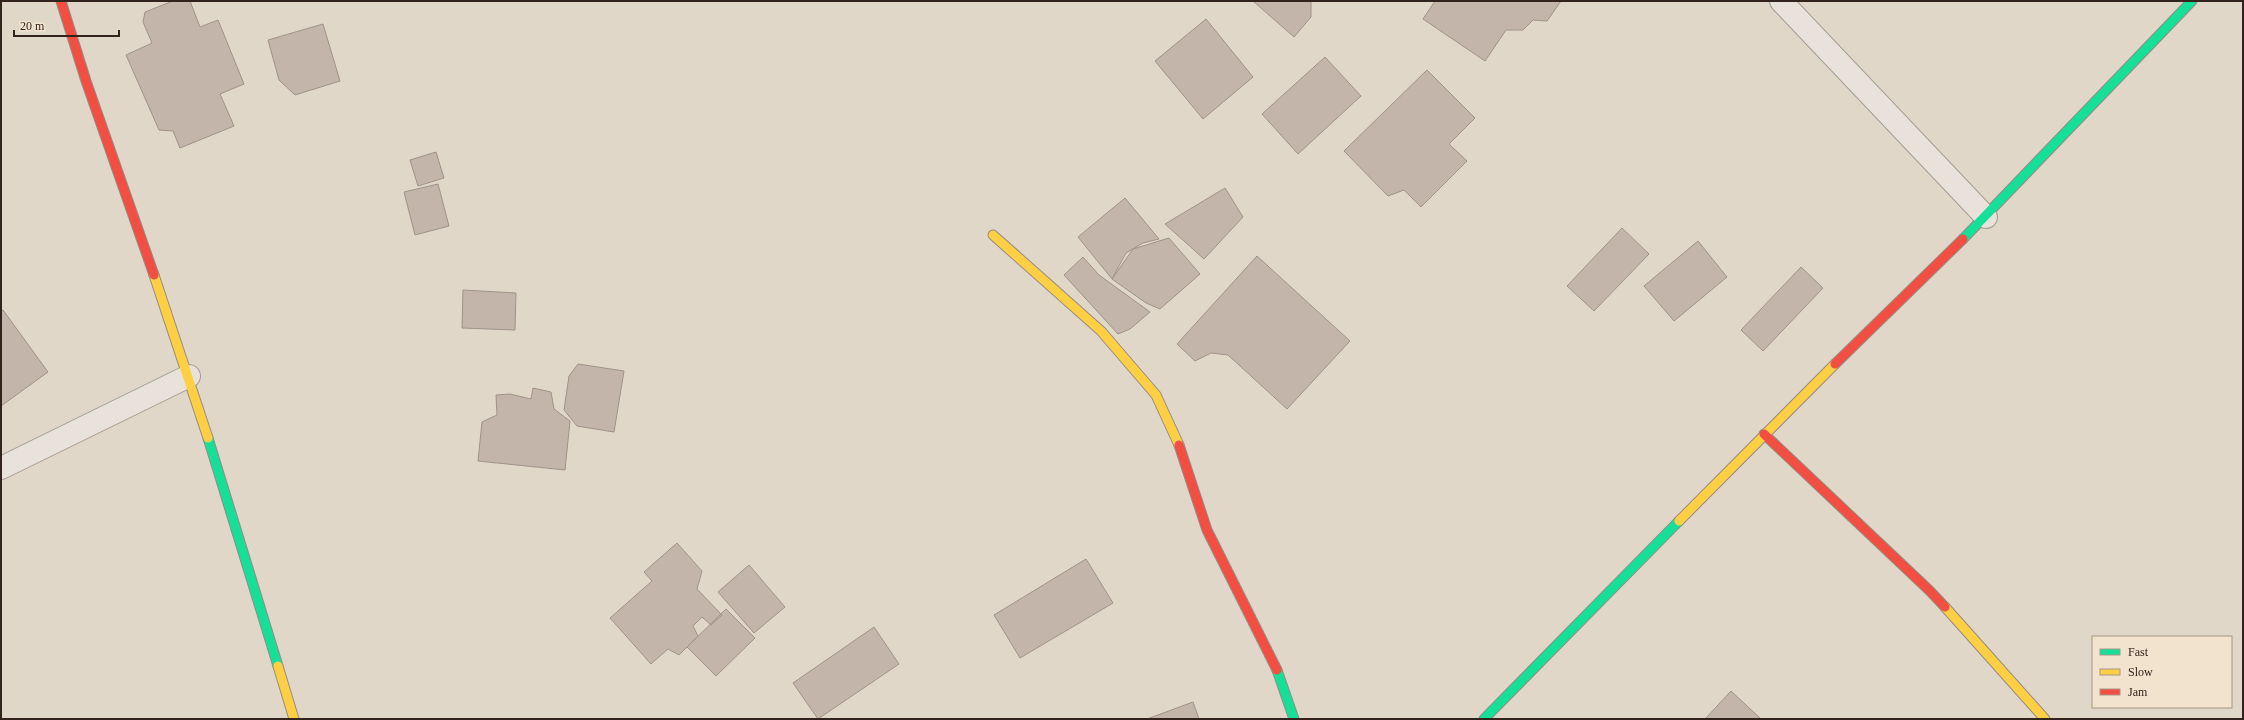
<svg xmlns="http://www.w3.org/2000/svg" width="2244" height="720" font-family="'Times New Roman',serif">
	<rect width="100%" height="100%" fill="#e0d7c9"/>
	<path fill="#c4b5aa" stroke="#a09289" d="M173 1H190L200 27 218 20 244 84 220 94 234 126 180 148 173 131 159 130 126 55 152 43 143 22 145 12Z
		M1253 1H1311V17L1294 37Z
		M1435 1H1561L1547 21 1533 20 1523 30H1506L1485 61 1423 19Z
		M1206 19 1253 77 1203 119 1155 61Z
		M323 24 340 81 295 95 279 80 268 40Z
		M1325 57 1361 96 1298 154 1262 114Z
		M1427 70 1475 118 1449 144 1467 161 1421 207 1404 190 1388 196 1344 151Z
		M436 152 444 178 418 186 410 160Z
		M438 184 449 226 415 235 404 192Z
		M1225 188 1243 217 1204 259 1165 224Z
		M1125 198 1159 239 1143 243 1126 253 1112 279 1078 237Z
		M1622 228 1649 254 1594 311 1567 286Z
		M1169 238 1200 274 1160 309 1146 303 1112 279 1133 249Z
		M1698 241 1727 277 1674 321 1644 286Z
		M1257 256 1350 341 1287 409 1228 355 1211 353 1195 361 1177 344Z
		M1083 257 1099 275 1150 312 1130 329 1118 334 1064 275Z
		M1801 267 1823 288 1763 351 1741 330Z
		M463 290 516 293 515 330 462 328Z
		M3 310 48 372 1 406V311Z
		M578 364 624 371 614 432 577 426 564 410 569 376Z
		M533 388 551 392 554 409 570 421 565 470 478 461 482 422 497 415 496 395 510 394 531 399Z
		M677 543 702 571 697 589 722 615 711 625 702 617 693 626 698 636 679 655 668 649 651 664 610 618 652 581 644 572Z
		M1086 559 1113 603 1020 658 994 615Z
		M749 565 785 607 754 633 718 592Z
		M726 609 755 638 716 676 687 647Z
		M874 627 899 664 818 719 793 683Z
		M1731 691 1761 719H1705Z
		M1193 702 1199 719H1147Z"/>
	<g fill="none" stroke-linecap="round" stroke-linejoin="round">
		<g stroke="#a59c93" stroke-width="24">
			<path id="street" d="M1781 1 1986 217
				M1 468 189 376"/>
		</g>
		<g stroke="#948c83" stroke-width="11">
			<path id="fast" d="M1963 239 2192 1
				M208 438 278 666
				M1277 670 1294 719
				M1484 719 1679 521"/>
		</g>
		<g stroke="#948c83" stroke-width="11">
			<path id="slow" d="M993 235 1101 331 1156 395 1179 445
				M154 275 208 438
				M1679 521 1835 364
				M1945 607 2045 719
				M278 666 294 719"/>
		</g>
		<g stroke="#948c83" stroke-width="11">
			<path id="jam" d="M61 1 86 81 154 275
				M1835 364 1963 239
				M1764 434 1930 591 1945 607
				M1179 445 1207 530 1277 670"/>
		</g>
		<use href="#street" stroke="#e8e2da" stroke-width="22"/>
		<use href="#fast" stroke="#16e098" stroke-width="9"/>
		<use href="#slow" stroke="#ffcf43" stroke-width="9"/>
		<use href="#jam" stroke="#f24e42" stroke-width="9"/>
	</g>
	<rect width="2244" height="720" fill="none" stroke="#32241c" stroke-width="4"/>
	<rect x="2092" y="636" width="140" height="72" fill="#f2e3ce" stroke="#a59787"/>
	<rect x="2100" y="649" width="20" height="6" fill="#16e098" stroke="#a59787"/>
	<text x="2128" y="656" font-size="12" fill="#32241c">Fast</text>
	<rect x="2100" y="669" width="20" height="6" fill="#ffcf43" stroke="#a59787"/>
	<text x="2128" y="676" font-size="12" fill="#32241c">Slow</text>
	<rect x="2100" y="689" width="20" height="6" fill="#f24e42" stroke="#a59787"/>
	<text x="2128" y="696" font-size="12" fill="#32241c">Jam</text>
	<path d="M14 30v6h105v-6" fill="none" stroke="#32241c" stroke-width="2"/>
	<text x="20" y="30" font-size="12" fill="#32241c" stroke="#f2e3ce" stroke-width="3" paint-order="stroke">20 m</text>
</svg>
